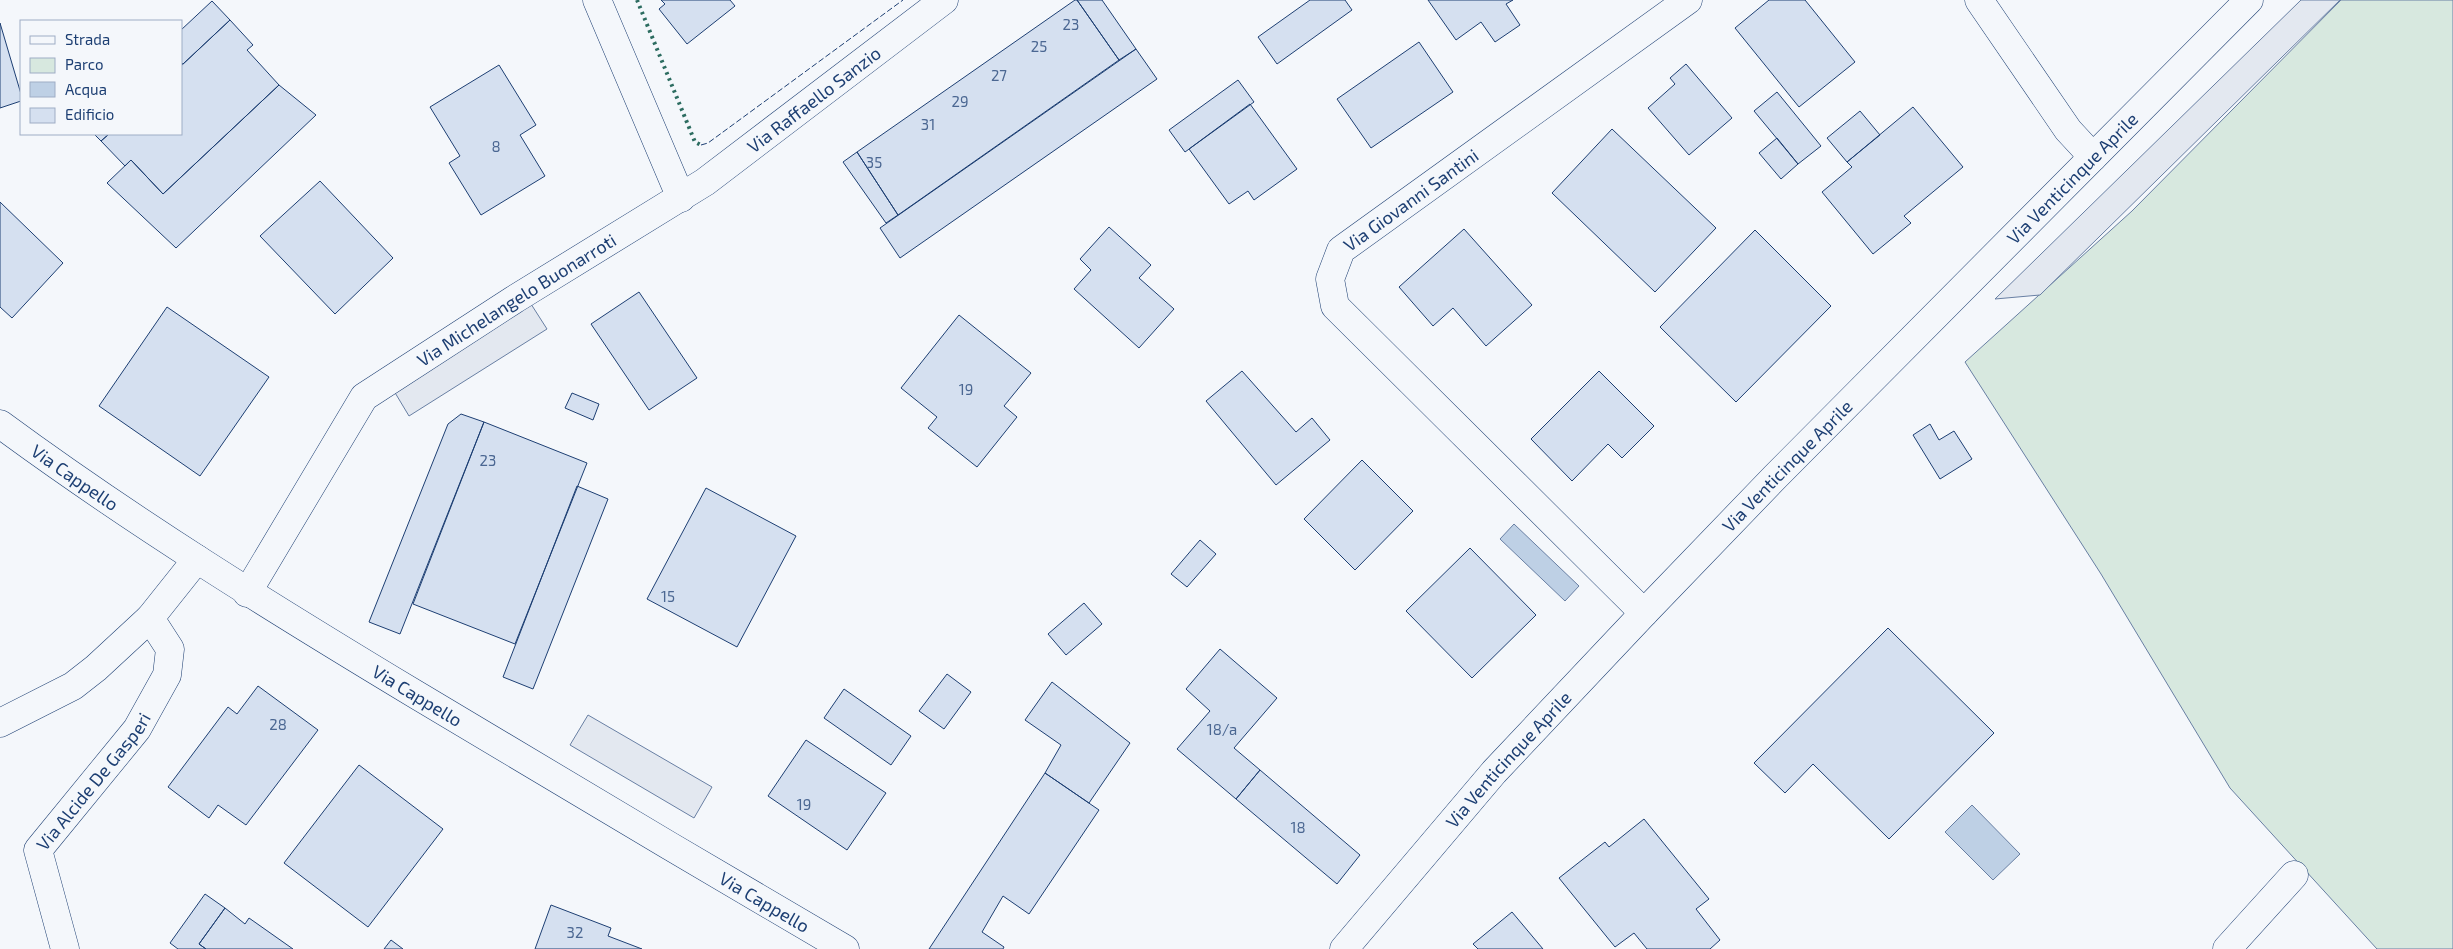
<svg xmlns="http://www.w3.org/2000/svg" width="2453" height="949" font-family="'Exo 2',sans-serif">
	<rect width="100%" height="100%" fill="#f4f7fb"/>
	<path fill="#d7e8df" stroke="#687fa3" d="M2341 0H2453V949H2377L2230 788 2101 574 1965 362 2132 211Z"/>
	<path fill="#e3e8f0" stroke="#687fa3" d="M2301 0H2340L2040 295 1995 299Z
		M531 304 547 329 409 416 394 391Z
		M588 715 712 787 694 818 570 745Z"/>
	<path fill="#bed0e5" stroke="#687fa3" d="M1514 524 1579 586 1565 601 1500 539Z
		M1972 805 2020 854 1993 880 1945 832Z"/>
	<path fill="#d5e0f0" stroke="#1d3f73" d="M661 0H730L735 6 687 44 659 9 665 4Z
		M1075 0H1077L1119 60 898 215 857 152Z
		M1077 0H1102L1136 49 1119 60Z
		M1310 0H1345L1352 10 1277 64 1258 37Z
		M1428 0H1513L1506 4 1520 25 1495 42 1481 22 1456 40Z
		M1769 0H1805L1855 62 1799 107 1735 28Z
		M212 1 230 20 183 64 181 62V30Z
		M230 20 253 45 247 50 279 85 163 194 131 160 125 166 101 141 109 134H181V66Z
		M0 23 21 94V101L0 108Z
		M1419 42 1453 92 1371 148 1337 99Z
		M1136 49 1157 79 900 258 880 228Z
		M1686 64 1732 118 1689 155 1648 108 1675 84 1670 78Z
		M499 65 536 125 520 135 545 176 481 215 449 163 460 156 430 107Z
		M1238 80 1254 102 1185 152 1169 130Z
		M279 85 316 115 176 248 107 183 131 160 163 194Z
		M1777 92 1821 146 1798 164 1754 111Z
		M1250 104 1297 169 1254 200 1248 191 1229 204 1189 149Z
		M1913 107 1963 167 1904 216 1911 223 1873 254 1822 192 1852 167 1847 162Z
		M1860 111 1880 135 1847 162 1827 138Z
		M1612 129 1716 228 1655 292 1552 193Z
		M94 134H109L101 141Z
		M1777 138 1798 164 1781 179 1759 153Z
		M857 152 898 215 886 223 843 162Z
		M320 181 393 258 335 314 260 236Z
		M0 202 63 263 12 318 0 307Z
		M1109 227 1151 265 1139 278 1174 309 1139 348 1074 289 1091 270 1080 259Z
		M1464 229 1532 305 1486 346 1453 308 1433 326 1399 287Z
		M1755 230 1831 306 1736 402 1660 327Z
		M639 292 697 378 649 410 591 324Z
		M167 307 269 377 200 476 99 406Z
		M959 315 1031 373 1004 406 1017 417 977 467 928 428 937 417 901 388Z
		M1242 371 1296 432 1312 418 1330 440 1276 485 1206 401Z
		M1599 371 1654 426 1622 458 1608 444 1572 481 1531 439Z
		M572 393 599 404 593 420 565 408Z
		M461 414 484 422 400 634 369 622 448 424Z
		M484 422 587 463 515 644 413 604Z
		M1930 424 1939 440 1954 431 1972 459 1940 479 1913 435Z
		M1362 460 1413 511 1355 570 1304 519Z
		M577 486 608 499 533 689 503 677Z
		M706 488 796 536 737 647 647 599Z
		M1200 540 1216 554 1187 587 1171 574Z
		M1470 548 1536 615 1472 678 1406 611Z
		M1084 603 1102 624 1066 655 1048 634Z
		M1888 628 1994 733 1889 839 1813 764 1785 793 1754 763Z
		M1220 649 1277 698 1234 748 1260 770 1236 799 1177 749 1210 711 1186 689Z
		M947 674 971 692 944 729 919 711Z
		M1052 682 1130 743 1089 803 1045 773 1061 745 1025 720Z
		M258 686 318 730 246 825 218 805 209 818 168 787 228 707 237 714Z
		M844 689 911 736 891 765 824 718Z
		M806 740 886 793 847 850 768 796Z
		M359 765 443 829 368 927 284 863Z
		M1260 770 1360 855 1337 884 1236 799Z
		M1045 773 1099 810 1029 914 1003 896 982 932 1004 947 1003 949H929Z
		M1644 819 1709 899 1696 909 1720 940 1710 949H1647L1634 933 1615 947 1559 878 1605 842 1609 847Z
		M205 894 225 908 199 944 206 949H178L170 943Z
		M551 905 611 928 608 936 642 949H535Z
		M225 908 245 924 249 918 293 949H206L199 944Z
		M1512 912 1543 949H1478L1473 944Z
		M391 940 403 949H384Z"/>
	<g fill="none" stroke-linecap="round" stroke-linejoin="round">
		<g stroke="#1d3f73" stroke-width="29">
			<g id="minor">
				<path d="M597 0 681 198"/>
				<path d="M1979 0 2068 130 2093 157"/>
				<path id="s1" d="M0 424C133 522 274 609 415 694 558 780 701 865 845 949"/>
				<path id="s2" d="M247 593 364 397 515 299 705 182 944 0"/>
				<path id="s3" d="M1644 613 1335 306 1330 279 1341 250 1688 0"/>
				<path d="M0 723 73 686 96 668 150 618 197 559"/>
				<path id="s4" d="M65 949 38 850 137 729 167 675 170 649 150 618"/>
				<path id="s5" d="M1344 949 1494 772 1644 613 1775 477 2249 0"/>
				<path d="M2227 949 2294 875"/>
			</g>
		</g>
		<use href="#minor" stroke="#f4f7fb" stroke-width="28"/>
		<path stroke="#2c6c60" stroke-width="4" stroke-dasharray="2.5 4" stroke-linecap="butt" d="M637 0 695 142 701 145"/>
		<path stroke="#1d3f73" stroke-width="1" stroke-dasharray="6 2.5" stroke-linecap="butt" d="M701 145 708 143 903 0"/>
	</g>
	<g text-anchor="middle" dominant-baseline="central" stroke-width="4" stroke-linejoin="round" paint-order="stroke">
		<g font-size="15" fill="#4b6792">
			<text x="1071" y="24">23</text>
			<text x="1039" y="46">25</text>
			<text x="999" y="75">27</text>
			<text x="960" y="101">29</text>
			<text x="928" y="124">31</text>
			<text x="496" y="146">8</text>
			<text x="874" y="162">35</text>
			<text x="966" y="389">19</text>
			<text x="488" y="460">23</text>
			<text x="668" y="596">15</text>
			<text x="278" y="724">28</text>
			<text x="1222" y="729">18/a</text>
			<text x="804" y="804">19</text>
			<text x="1298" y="827">18</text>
			<text x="575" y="932">32</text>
		</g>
		<g font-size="18" fill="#1d3f73" stroke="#f4f7fb">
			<text stroke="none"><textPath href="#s2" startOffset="768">Via Raffaello Sanzio</textPath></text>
			<text stroke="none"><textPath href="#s5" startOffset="1061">Via Venticinque Aprile</textPath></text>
			<text stroke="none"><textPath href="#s3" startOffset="580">Via Giovanni Santini</textPath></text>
			<text stroke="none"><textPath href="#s2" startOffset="409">Via Michelangelo Buonarroti</textPath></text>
			<text stroke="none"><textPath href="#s5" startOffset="656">Via Venticinque Aprile</textPath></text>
			<text stroke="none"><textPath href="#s1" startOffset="92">Via Cappello</textPath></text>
			<text stroke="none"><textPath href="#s1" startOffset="498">Via Cappello</textPath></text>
			<text stroke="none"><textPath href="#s5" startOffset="251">Via Venticinque Aprile</textPath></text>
			<text stroke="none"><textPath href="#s4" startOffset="191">Via Alcide De Gasperi</textPath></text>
			<text stroke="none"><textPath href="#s1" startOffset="902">Via Cappello</textPath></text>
		</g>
	</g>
	<rect x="20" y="20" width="162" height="115" fill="#f4f7fb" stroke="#9eadc5"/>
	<rect x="30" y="36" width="25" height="8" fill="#f4f7fb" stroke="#9eadc5"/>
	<text x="65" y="45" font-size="15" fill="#1d3f73">Strada</text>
	<rect x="30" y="58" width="25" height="15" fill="#d7e8df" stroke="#9eadc5"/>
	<text x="65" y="70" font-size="15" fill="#1d3f73">Parco</text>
	<rect x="30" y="82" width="25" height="15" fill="#bed0e5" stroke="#9eadc5"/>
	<text x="65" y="95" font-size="15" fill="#1d3f73">Acqua</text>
	<rect x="30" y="108" width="25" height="15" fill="#d5e0f0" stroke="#9eadc5"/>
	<text x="65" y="120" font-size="15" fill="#1d3f73">Edificio</text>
</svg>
